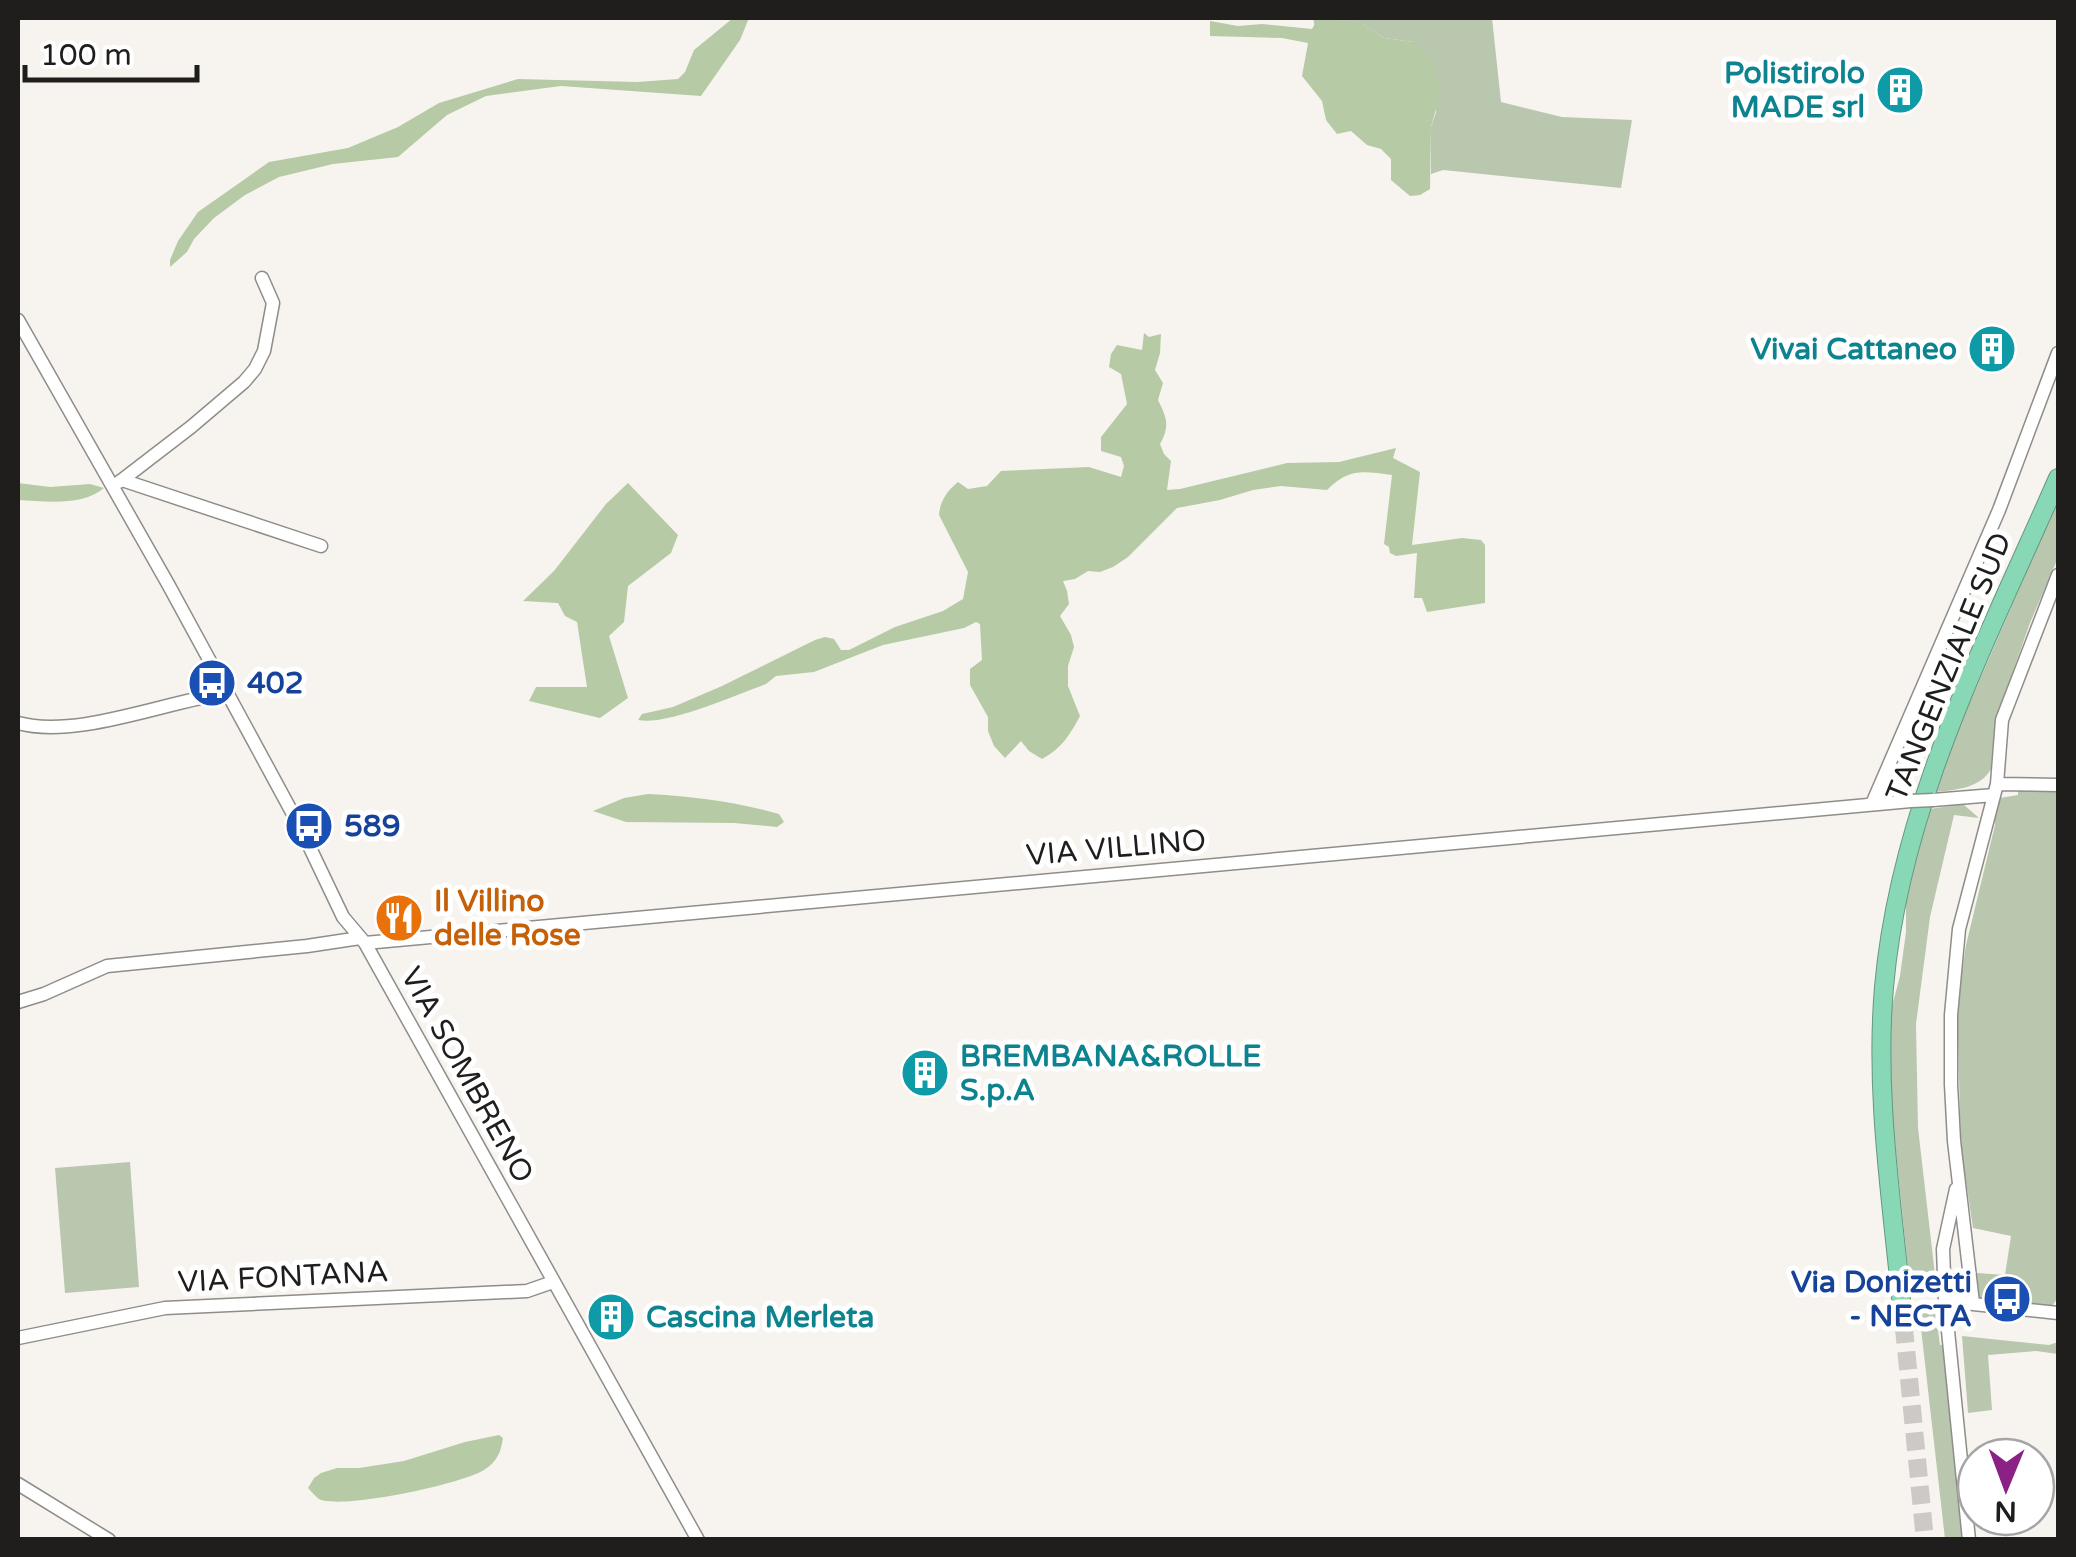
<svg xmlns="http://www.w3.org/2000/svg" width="2076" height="1557" font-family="'Varela Round',sans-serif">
	<rect width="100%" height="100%" fill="#f7f4f0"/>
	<path fill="#b9c7af" d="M1313 18H1492L1501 102 1562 117 1632 120 1621 188 1443 170 1431 174V127L1436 112 1414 42 1384 38 1363 24 1315 28Z
		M2058 499V558L2030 623 1995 722 1991 769C1981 788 1956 790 1936 792L1954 739Z
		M2018 786 2058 788V1297L2051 1308 1978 1300 1977 1273 2005 1275 2011 1236 1973 1228 1961 1148 1957 1005 1966 945 1995 825 1994 810 1999 798 2018 795Z
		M1963 804 1979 818 1954 815 1930 917 1916 1024 1918 1128 1936 1283 1931 1294 1911 1297 1891 1103V1010L1900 976 1906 932V900L1916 852 1930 809Z
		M130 1162 139 1287 65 1293 55 1168Z
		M1919 1311H1931L1936 1315 1940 1345H1944L1964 1539H1945Z
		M1962 1336 2049 1345 2058 1342V1354L2036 1351 1988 1355 1992 1410 1968 1413Z"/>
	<path fill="#b5caa5" d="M733 18H749L740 40 701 96 561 86 486 96 447 115 398 157 333 164 279 177 245 195 214 218 194 239 187 252 170 267V260L178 241 198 212 269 162 348 148 398 127 439 103 518 79 637 82 678 79 685 72 694 50Z
		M1317 20 1363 24 1384 38 1414 42 1435 67 1440 94 1431 127 1430 189 1420 195 1410 196 1391 180V159L1381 149 1367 145 1351 131 1337 134 1326 120 1322 101 1302 76 1308 43 1282 38 1210 36V21L1238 26 1262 24 1312 29Z
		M1144 333 1149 337 1161 334 1160 353 1155 370 1163 383 1158 400C1167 418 1170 426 1160 444L1164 454 1171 461 1167 490 1180 489 1287 463 1339 462 1396 448 1393 458 1420 472 1412 545 1462 538 1481 540 1485 545V603L1427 612 1422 598H1414L1417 553 1396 556 1390 553 1389 547 1384 544 1392 475C1362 471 1349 468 1327 490L1281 486 1253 490 1220 500 1177 508 1128 557 1113 567 1100 572 1088 571 1075 579 1063 581 1067 591 1069 604 1060 616 1071 635 1074 647 1068 666V686L1080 716C1070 735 1061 749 1042 759L1029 751 1021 741 1005 758 994 746 988 731V717L970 685V669L982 660 980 624 976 622 964 628 883 645 814 672 776 676 766 684C736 695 666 726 638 720L642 714 673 707 722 686 815 640 825 637 834 639 841 650H849L895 627 943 611 963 599 968 572 939 515C940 501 947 491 958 482L968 489 987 486 1001 471 1089 467 1121 477 1124 466 1121 457 1101 451V437L1127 404 1121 374 1109 367 1111 354 1117 345 1142 350Z
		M18 483 50 487 90 484 104 488C82 507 44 501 18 500Z
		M628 483 678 535 671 553 628 586 624 622 609 636 628 698 600 718 529 701 536 687H587L577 622 565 616 558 603 523 601 554 571 606 504Z
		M648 794C693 796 736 802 779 814L784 822 777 827 734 823 626 822 593 811 624 798Z
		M499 1435 503 1438C501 1452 497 1462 484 1470 462 1484 341 1510 319 1499 318 1499 309 1489 308 1488L314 1478 321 1473 337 1468H359L404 1461 465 1442Z"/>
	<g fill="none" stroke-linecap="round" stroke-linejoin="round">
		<path stroke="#ccc9c6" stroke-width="18" stroke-dasharray="18 9" stroke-linecap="butt" d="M1901 1298 1925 1540"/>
		<g stroke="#8f8d89" stroke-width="15">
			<path id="minor" d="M18 320 168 584 255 744 301 829 343 917 365 943 698 1540
				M122 480 191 427 244 382 255 369 264 351 273 303 262 278
				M119 482 122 480 321 546
				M18 723C76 739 165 702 226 693
				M1997 784 2058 785
				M1933 800 1994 795
				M1872 804 1999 510 2058 353
				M365 943 1911 801
				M18 1002 44 994 107 966 307 946 360 938
				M1956 1189 1943 1249 1945 1301 1969 1540
				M1945 1301 2058 1313
				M1973 1303 1954 1141 1951 1084V1015L1959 929 1997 784 2002 720 2058 575
				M18 1338 165 1308 527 1291 553 1282
				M18 1484 109 1540"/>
		</g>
		<g stroke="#649780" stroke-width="20">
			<path id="highway" d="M1901 1298C1891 1194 1875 1092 1884 987 1900 805 1986 643 2058 478"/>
		</g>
		<use href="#minor" stroke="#fff" stroke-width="12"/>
		<use href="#highway" stroke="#89d8b5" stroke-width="18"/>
		<g stroke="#8f8d89" stroke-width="15" stroke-linecap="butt">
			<path id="minor-bridge" d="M1911 801 1933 800"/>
		</g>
		<use href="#minor-bridge" stroke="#fff" stroke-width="12"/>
	</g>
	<defs>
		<g id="building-disc" transform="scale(2.5)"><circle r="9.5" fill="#0f9aa8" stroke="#fff"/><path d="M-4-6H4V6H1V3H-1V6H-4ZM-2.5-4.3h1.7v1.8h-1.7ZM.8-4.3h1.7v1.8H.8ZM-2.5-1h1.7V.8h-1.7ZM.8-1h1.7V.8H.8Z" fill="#fff"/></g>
		<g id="bus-disc" transform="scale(2.5)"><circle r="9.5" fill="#1a4fb4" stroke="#fff"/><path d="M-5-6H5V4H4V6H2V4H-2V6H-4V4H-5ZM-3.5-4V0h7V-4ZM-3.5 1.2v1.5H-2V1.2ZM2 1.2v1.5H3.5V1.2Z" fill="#fff"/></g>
		<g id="restaurant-disc" transform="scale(2.5)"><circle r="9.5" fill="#e8710a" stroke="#fff"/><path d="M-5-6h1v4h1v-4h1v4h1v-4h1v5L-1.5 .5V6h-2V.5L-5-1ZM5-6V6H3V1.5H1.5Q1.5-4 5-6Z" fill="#fff"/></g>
	</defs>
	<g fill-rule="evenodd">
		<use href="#building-disc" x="1900" y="90"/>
		<use href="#building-disc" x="1992" y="349"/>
		<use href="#bus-disc" x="212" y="683"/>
		<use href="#bus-disc" x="309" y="826"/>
		<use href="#restaurant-disc" x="399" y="918"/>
		<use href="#building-disc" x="925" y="1073"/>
		<use href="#bus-disc" x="2007" y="1299"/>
		<use href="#building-disc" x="611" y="1317"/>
	</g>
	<g text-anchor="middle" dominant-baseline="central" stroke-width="10" stroke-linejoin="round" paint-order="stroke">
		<g font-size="30" font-weight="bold" fill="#0d838f" stroke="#fff" text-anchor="end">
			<text x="1865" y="73">Polistirolo<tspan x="1865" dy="34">MADE srl</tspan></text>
			<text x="1957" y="349">Vivai Cattaneo</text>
			<text x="960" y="1056" text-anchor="start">BREMBANA&amp;ROLLE<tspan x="960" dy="34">S.p.A</tspan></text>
			<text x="646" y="1317" text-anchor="start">Cascina Merleta</text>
		</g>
		<g font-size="30" fill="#1f1e1d" stroke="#fff">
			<text transform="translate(1949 667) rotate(-68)">TANGENZIALE SUD</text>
			<text transform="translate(1116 848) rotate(-5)">VIA VILLINO</text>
			<text transform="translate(467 1075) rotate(61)">VIA SOMBRENO</text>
			<text transform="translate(283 1277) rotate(-3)">VIA FONTANA</text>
		</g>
		<g font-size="30" font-weight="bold" fill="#164399" stroke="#fff" text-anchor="start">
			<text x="247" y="683">402</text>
			<text x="344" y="826">589</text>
			<text x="1972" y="1282" text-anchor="end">Via Donizetti<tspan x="1972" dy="34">- NECTA</tspan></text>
		</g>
		<g font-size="30" font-weight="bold" fill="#c56008" stroke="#fff" text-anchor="start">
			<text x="434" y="901">Il Villino<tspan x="434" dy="34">delle Rose</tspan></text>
		</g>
	</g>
	<rect width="2076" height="1557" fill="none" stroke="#1f1e1d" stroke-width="40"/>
	<g transform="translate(2006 1487) rotate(181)"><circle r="48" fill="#ffffff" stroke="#a5a5a5" stroke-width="2.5"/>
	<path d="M0-8L18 38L0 25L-18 38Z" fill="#8b2085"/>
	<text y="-15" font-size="28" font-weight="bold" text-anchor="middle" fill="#1f1e1d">N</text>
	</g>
	<path d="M25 65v15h172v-15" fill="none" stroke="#1f1e1d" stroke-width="5"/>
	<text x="40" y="65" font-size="30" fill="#1f1e1d" stroke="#ffffff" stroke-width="8" paint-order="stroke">100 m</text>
</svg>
